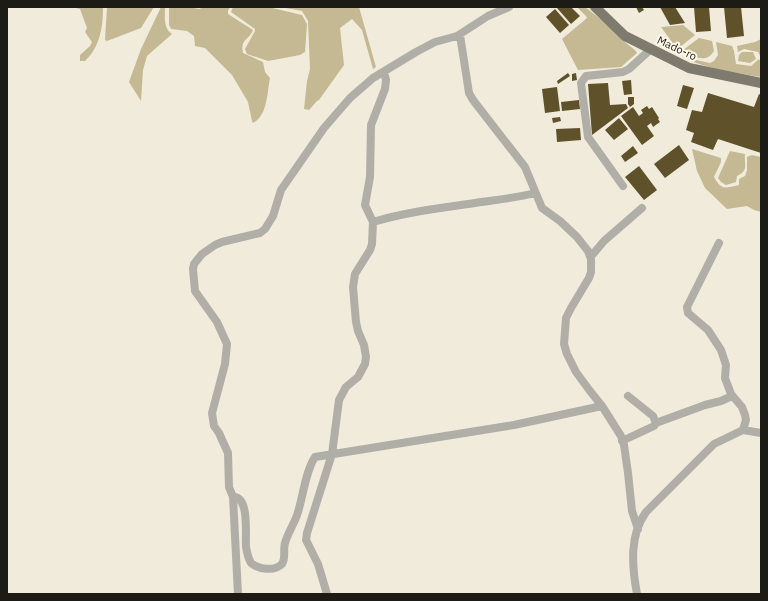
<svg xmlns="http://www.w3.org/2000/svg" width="768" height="601" font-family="'IBM Plex Sans',sans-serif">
	<rect width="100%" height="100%" fill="#f0ebdb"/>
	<path fill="#c5b993" d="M72 7H103C103 27 100 47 85 61H80V55L90 46 92 42 85 32 87 28 80 9Z
		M107 7H154L141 28 107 41 105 40Z
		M161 7H165C165 17 163 28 172 34L147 56 143 70 141 101 129 82 141 49Z
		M169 7H188L199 9 205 7H230L228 11V14L253 30C249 41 240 38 243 53L263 62 265 72 270 78C267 92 268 115 253 123L252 121 248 102 232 75 205 48 195 46 194 36 187 31 171 29 169 25Z
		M233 7H268L302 15 307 24 305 52 300 55 268 61 247 54 245 49 255 31V29L231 12Z
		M280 7H359L376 67 373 69 362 30 352 19 340 28 344 65 319 100 317 101 309 110 304 109 307 81 310 69 308 21 302 11Z
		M577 7H585L613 29 626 43 635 50 637 53 621 67 578 70 562 39 587 18 586 16Z
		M683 25 695 35 680 47V54L676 52 677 49 661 27Z
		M699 38 712 41 714 51C706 64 693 57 683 50Z
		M761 39V58L758 52 744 49 738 52 737 46 755 42Z
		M716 42 732 46 734 51 736 64 751 66 759 59 761 62V77C748 75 693 66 687 58L710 63 714 61 718 55Z
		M742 52H753L756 59 750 63 738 61 739 55Z
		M692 149 721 158V162L714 177C722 191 725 188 739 185V179L745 176 747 170V157L752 155 761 157V212L754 210 747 206 727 209 705 188 697 171Z
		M730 151 745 154C744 166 749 170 737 176L736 182 726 185 721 182 718 178Z"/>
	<path fill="#5f522a" d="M558 7H571L580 16 571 24 557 8Z
		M636 7H642L644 10 639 13Z
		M660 7H675L685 23 670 25Z
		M694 7H709L711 31 696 32Z
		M724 7H741L744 36 727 38Z
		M555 9 569 25 560 33 546 17Z
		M568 73 570 76 558 84 557 81Z
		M576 73 577 80 572 81V74Z
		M631 80 632 94 624 95 622 81Z
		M608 83 610 105 626 104 628 108 592 135 588 84Z
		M683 85 694 88 687 109 677 106Z
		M557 87 560 111 545 113 542 89Z
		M708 93 754 107 759 94 761 95V153L718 139 713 150 691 142 694 133 686 130 692 110 702 112Z
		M628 97H634V104L630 107 628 104Z
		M579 100 580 109 562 111 561 102Z
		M647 106 649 109 652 107 659 118 658 119 660 122 653 127 651 123 647 126 654 136 642 145 621 116 633 107 639 116 643 113 641 110Z
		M560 117 561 121 553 123 552 118Z
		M619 118 628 129 614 140 605 130Z
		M580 128 581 140 557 142 556 129Z
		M679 145 689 160 665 178 654 164Z
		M633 146 638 153 625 162 621 156Z
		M639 166 657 190 644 200 625 177Z"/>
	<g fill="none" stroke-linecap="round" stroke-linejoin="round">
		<path stroke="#b0aea7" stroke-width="8" d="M460 35 469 93 473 100 525 167 542 208 560 221 577 237 588 251 591 259V272L589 278 571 308 566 318 564 344 567 354 576 372 590 391 602 406 621 436 624 445 628 473 632 511 638 529
			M623 186 588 137 581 83 586 76 623 72 629 69 651 49
			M373 222C406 212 441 208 475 203 495 200 516 198 535 193
			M719 243 687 307 688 313 708 330 721 350 726 365 725 378 731 394 742 407 745 415 746 420 743 430
			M590 254H593L604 241 642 208
			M656 423 705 405 721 401 732 396
			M622 441 654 426 656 423 653 416 628 396
			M233 497C250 496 245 536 246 547 247 553 248 558 251 563 258 569 274 572 282 564 286 559 283 549 285 543 288 532 295 523 298 512 303 496 306 470 315 457L514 425 602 406
			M238 594 233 497 229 487 228 453 219 433 214 426 212 413 225 364 227 344 217 322 195 291 193 269 194 264 202 254 215 245 222 242 260 233 265 229 273 216 281 190 324 128 350 98 373 78 416 52 435 42 457 36 488 16 509 7
			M327 594 318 564 306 540 307 533 332 454 339 400 346 387 358 377 365 364 366 357 364 345 358 331 356 322 353 287 355 274 370 250 372 244 373 222 365 205 370 177 371 125 385 89 386 80 384 72
			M637 594C632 567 629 535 646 512L714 444 743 430 761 433"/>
		<path stroke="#7e7a6e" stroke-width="10" d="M595 7 625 36 689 68 761 83"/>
	</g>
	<g text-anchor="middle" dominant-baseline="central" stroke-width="4" stroke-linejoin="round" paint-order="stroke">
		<g font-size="11" fill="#1d1b15" stroke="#fef8e8">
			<text transform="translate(677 48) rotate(25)">Mado-ro</text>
		</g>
	</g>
	<rect width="768" height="601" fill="none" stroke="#1d1b15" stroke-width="16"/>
</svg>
